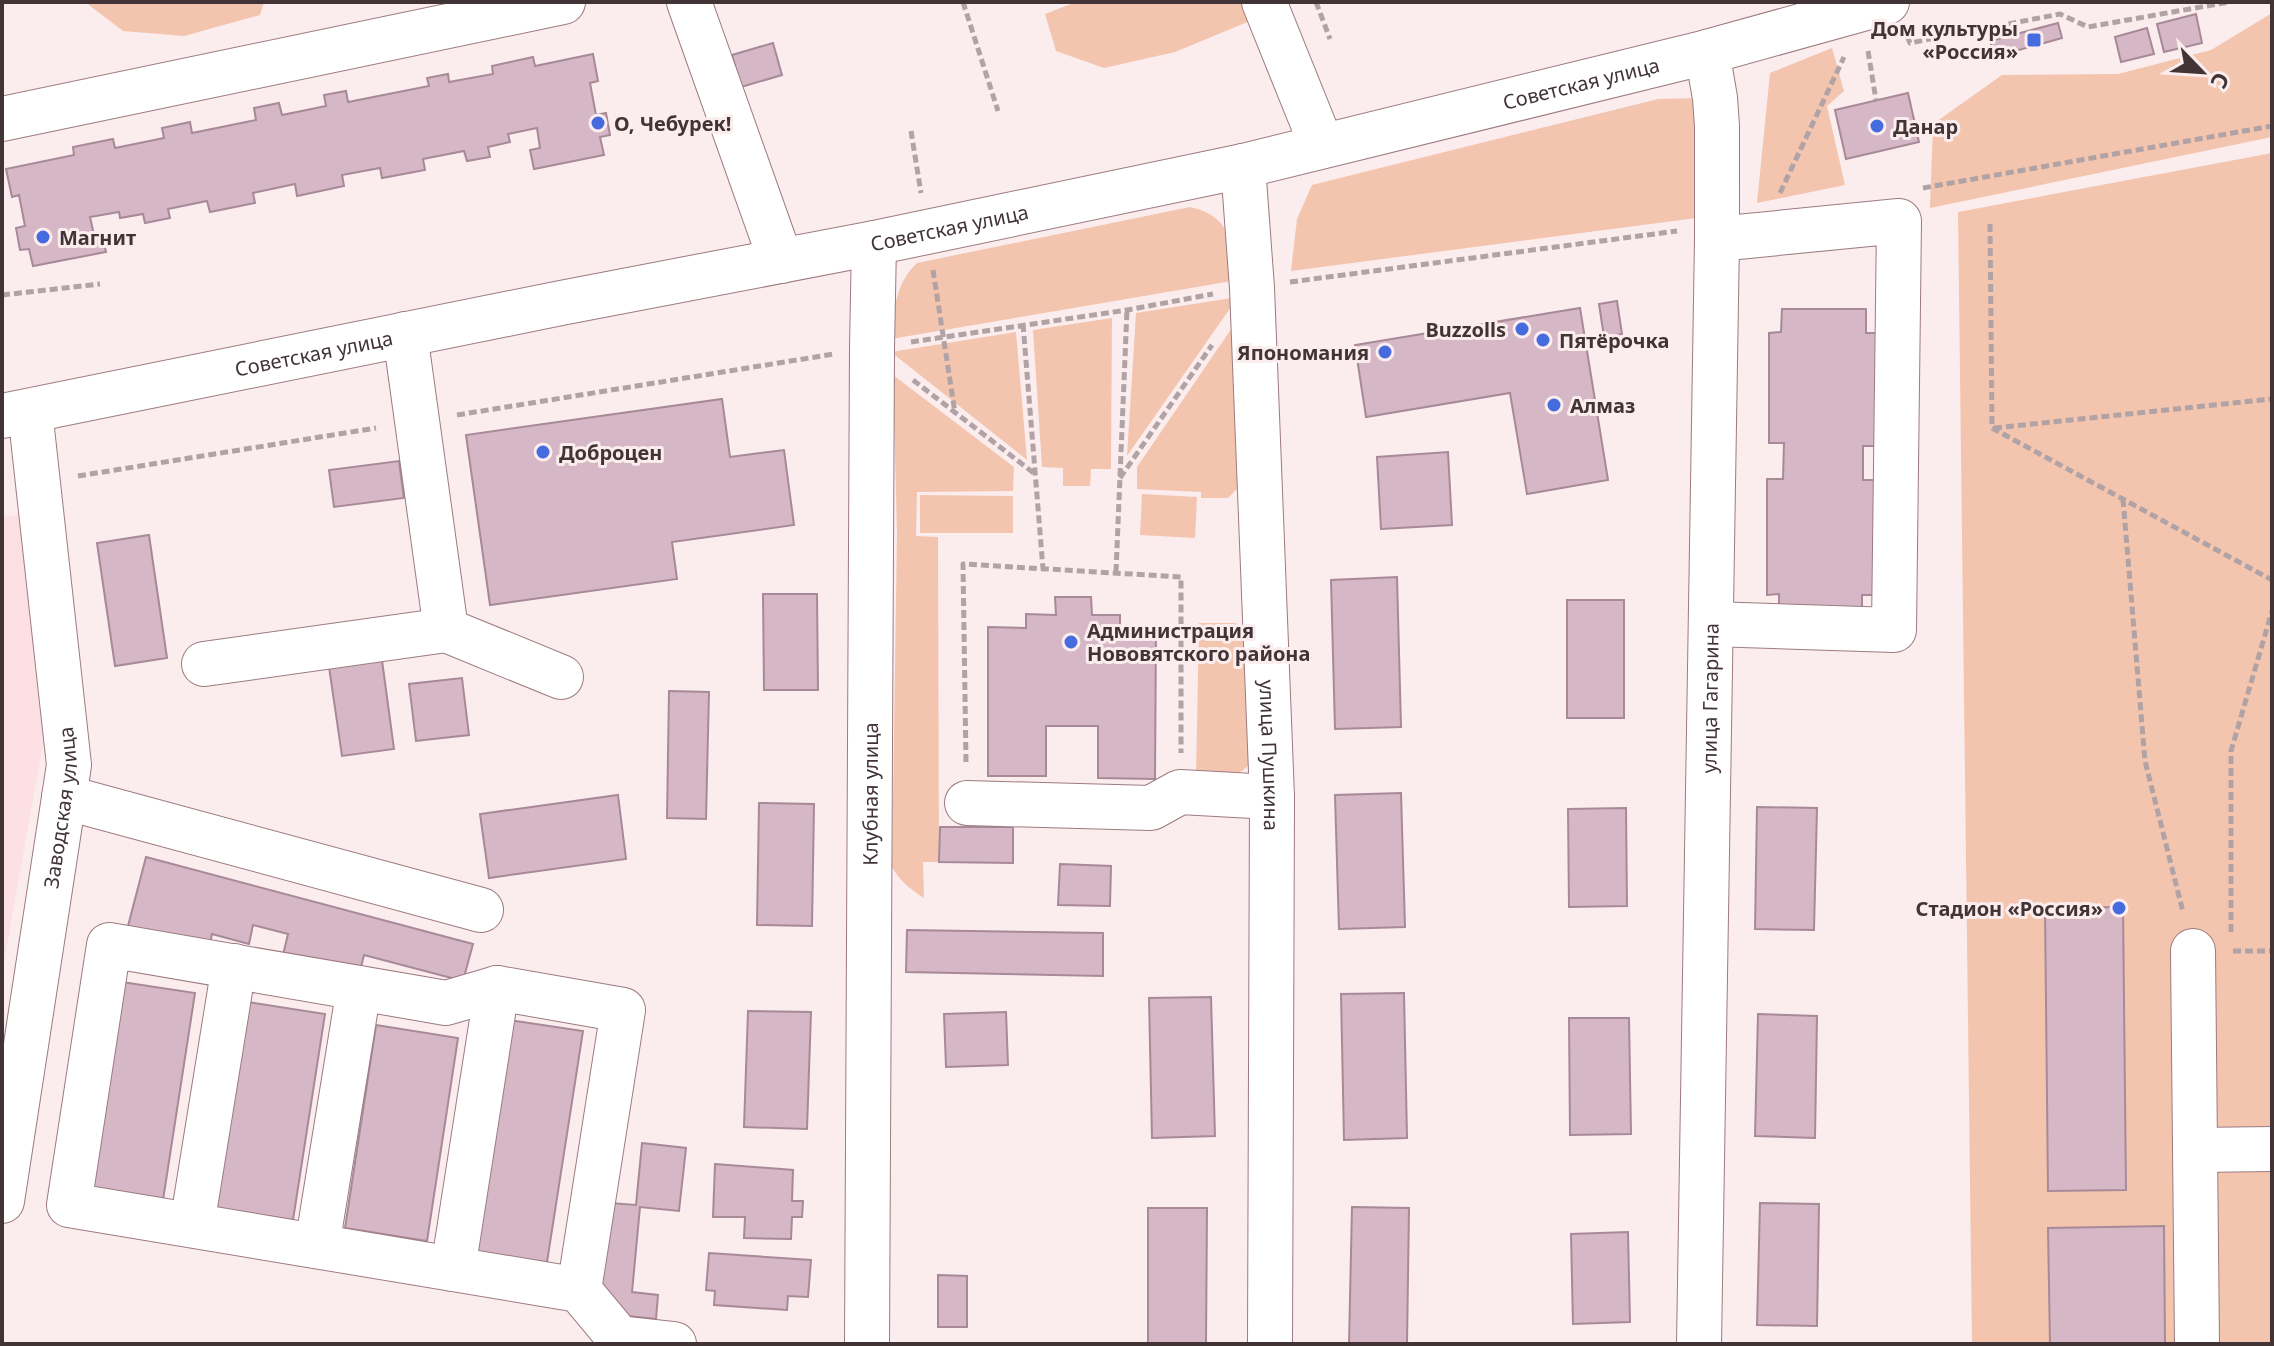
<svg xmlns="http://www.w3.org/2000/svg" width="2274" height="1346" font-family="'Noto Sans',sans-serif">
	<rect width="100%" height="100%" fill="#fbecee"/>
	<path fill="#fce0e4" d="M23 514 45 733 2 972V517Z"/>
	<path fill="#f4c5ae" d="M85 2H264L260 15 184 36 123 31Z
		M1076 2H1241L1250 21 1175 52 1104 68 1056 51 1045 14Z
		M2272 13V137L1930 208 1933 124 2002 75 2118 74 2211 50Z
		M1832 48 1844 91 1827 106 1845 185 1757 203 1770 73Z
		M1698 98 1704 217 1291 271 1297 219 1312 185 1658 99Z
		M2272 153V1344H1972L1958 212Z
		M1190 207C1232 216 1232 245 1238 280L891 339C894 310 895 284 917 263Z
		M1238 297 1127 456 1136 313Z
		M1112 318 1111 469H1091L1090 486H1063V468L1042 467 1033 330Z
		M1238 319 1241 480 1238 488 1228 498H1201V492L1137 489V467Z
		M1016 332 1027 460 891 352Z
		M893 375 1014 467 1013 491 917 492 916 536 938 537 939 862H923L924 898C910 889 900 881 892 867L897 533Z
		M1142 494 1197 497 1195 538 1140 535Z
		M920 495 1013 496V533H920Z
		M1199 623H1235L1243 627 1250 763C1239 780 1215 776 1196 777Z"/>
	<path fill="#d6b7c6" stroke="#a78998" stroke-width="2" d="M2196 14 2202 43 2164 52 2157 24Z
		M2058 23 2062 38 1994 57 1990 41Z
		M2147 28 2154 54 2121 62 2115 37Z
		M773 43 782 75 741 87 732 55Z
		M593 54 598 81 590 83 596 115 606 113 610 135 600 137 604 155 534 169 530 150 540 148 537 128 508 134 510 142 488 147 490 157 467 161 464 151 423 159 425 170 382 178 380 168 342 175 344 186 297 196 295 184 253 193 255 203 210 212 207 201 168 209 170 218 145 223 143 214 120 218 119 212 90 217 94 235 102 233 106 252 33 266 29 249 20 250 16 228 25 226 19 195 12 197 6 169 74 155 73 147 113 139 115 148 164 138 162 128 190 122 192 133 256 120 254 108 279 103 282 115 326 106 324 95 346 91 348 102 429 86 427 78 448 74 449 82 493 74 492 66 533 57 535 66Z
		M1908 93 1919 142 1846 159 1835 110Z
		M1617 301 1622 334 1604 337 1599 304Z
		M1580 308 1608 480 1527 494 1510 393 1366 417 1355 345Z
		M1782 309H1866V333H1880L1879 446H1863V480H1879V595H1862V617H1779V594L1767 595V479H1783L1784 443H1769V333L1781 332Z
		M722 399 730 457 784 450 794 525 672 542 677 579 490 605 466 435Z
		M1448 452 1452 525 1381 529 1377 457Z
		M399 461 404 498 334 507 329 470Z
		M149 535 167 658 115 666 97 543Z
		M1397 577 1401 727 1335 729 1331 580Z
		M763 594H817L818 690H764Z
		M1055 597H1091L1092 615H1120V628H1156L1155 779 1098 778V726H1046V776H988V627L1026 628V614L1056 615Z
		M1567 600H1624V718H1567Z
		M381 653 394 749 342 756 328 660Z
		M462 678 469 735 416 741 409 684Z
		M669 691 709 692 706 819 667 818Z
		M1401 793 1405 927 1339 929 1335 795Z
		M618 795 626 859 489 878 480 814Z
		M759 803 814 804 812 926 757 925Z
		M1757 807 1817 808 1814 930 1755 929Z
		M1626 808 1627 906 1569 907 1568 809Z
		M940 827H1013V863L939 862Z
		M146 857 473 944 463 981 364 955 359 975 283 955 288 934 253 925 249 944 212 934 209 948 128 926Z
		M1060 864 1111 866 1110 906 1058 905Z
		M2123 907 2126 1190 2048 1191 2045 908Z
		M907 930 1103 933V976L906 972Z
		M122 982 195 993 163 1200 90 1189Z
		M1404 993 1407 1138 1344 1140 1341 994Z
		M1211 997 1215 1136 1152 1138 1149 998Z
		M248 1002 325 1014 293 1220 216 1208Z
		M748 1011 811 1012 807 1129 744 1127Z
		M1006 1012 1008 1065 946 1067 944 1014Z
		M1758 1014 1817 1016 1815 1138 1755 1136Z
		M1569 1018H1629L1631 1134 1570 1135Z
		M509 1020 583 1031 545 1275 471 1263Z
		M376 1025 458 1038 427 1241 345 1228Z
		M642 1143 686 1148 679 1211 640 1207 632 1292 658 1295 656 1319 608 1314 588 1285 597 1202 636 1205Z
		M715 1164 793 1170 792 1201H803L802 1217H792L791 1239 744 1238 745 1217H713Z
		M1760 1203 1819 1204 1817 1326 1757 1325Z
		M1352 1207 1409 1208 1407 1344H1349Z
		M1148 1208H1207L1206 1343H1148Z
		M2164 1226 2165 1344H2050L2048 1228Z
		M1628 1232 1630 1322 1573 1324 1571 1234Z
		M709 1253 811 1260 808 1297 788 1296 787 1310 714 1305 715 1291 706 1290Z
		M938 1275 967 1276V1327H938Z"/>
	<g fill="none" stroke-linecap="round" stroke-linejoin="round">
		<g stroke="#9c7b80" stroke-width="46">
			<g id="minor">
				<path d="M689 2 781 261"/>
				<path d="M1264 2 1322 146"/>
				<path d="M2 119 563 2"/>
				<path id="s1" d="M1243 166 1252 288 1272 797 1270 1344"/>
				<path d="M1711 624 1894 630 1899 221 1717 239"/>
				<path d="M446 630 561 677"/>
				<path d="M204 664 446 630 405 334"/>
				<path d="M64 797 481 910"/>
				<path d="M967 803 1151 808 1180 792 1272 797"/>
				<path d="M2193 951 2197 1344"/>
				<path d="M2196 1150 2272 1149"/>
				<path id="s2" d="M2 1201 69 765 30 411"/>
				<path d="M192 1225 234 966"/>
				<path d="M317 1246 359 988"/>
				<path d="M453 1269 497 988"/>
				<path d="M579 1290 69 1205 109 945 446 1003 497 988 623 1010 579 1290 619 1338"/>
				<path d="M618 1344 619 1338 674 1344"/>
				<path id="s3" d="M867 1344 872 348 874 243"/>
				<path id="s4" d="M1699 1344 1717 239V126L1715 98 1707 52"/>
			</g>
		</g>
		<g stroke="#9c7b80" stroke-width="46">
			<g id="major">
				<path id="s5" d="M2 416 561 303 874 243 1243 166 1707 52 1887 2"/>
			</g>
		</g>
		<path stroke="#b1a3a5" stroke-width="5" stroke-dasharray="8 4" stroke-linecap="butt" d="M963 2 998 111
			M1316 2 1330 39
			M1907 36 1910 43 2060 14 2088 27 2229 2
			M1868 51 1876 100
			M911 131 921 193
			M1923 188 2272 126
			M1780 193 1844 57
			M1990 224 1992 428
			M933 270 955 413
			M1290 282 1677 231
			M2 295 100 284
			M1023 324 1043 569
			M911 342 1127 310 1213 294
			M913 380 1035 474
			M457 415 834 354
			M1992 428 2272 580
			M1994 428 2272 399
			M78 476 376 428
			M1120 478 1212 345
			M2123 499 2145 761 2183 912
			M1116 572 1127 310
			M966 762 963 564 1181 577V753
			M2231 932V751L2272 611
			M2233 951H2272"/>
		<use href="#minor" stroke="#fff" stroke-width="44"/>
		<use href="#major" stroke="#fff" stroke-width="44"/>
	</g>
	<g fill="#466bde" stroke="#fbecee" stroke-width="3">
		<rect x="2026" y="32" width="16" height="16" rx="4"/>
		<circle cx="598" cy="123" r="8"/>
		<circle cx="1877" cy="126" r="8"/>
		<circle cx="43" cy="237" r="8"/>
		<circle cx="1522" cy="329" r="8"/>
		<circle cx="1543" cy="340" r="8"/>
		<circle cx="1385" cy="352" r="8"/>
		<circle cx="1554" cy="405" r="8"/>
		<circle cx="543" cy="452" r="8"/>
		<circle cx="1071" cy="642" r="8"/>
		<circle cx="2119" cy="908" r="8"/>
	</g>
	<g text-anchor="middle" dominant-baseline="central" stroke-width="6" stroke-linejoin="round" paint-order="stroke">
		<g font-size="20" font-weight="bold" fill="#423436" stroke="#fbecee" text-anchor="start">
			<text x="2018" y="28" text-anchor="end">Дом культуры<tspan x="2018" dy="23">«Россия»</tspan></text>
			<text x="614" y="123">О, Чебурек!</text>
			<text x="1893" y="126">Данар</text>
			<text x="59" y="237">Магнит</text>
			<text x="1506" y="329" text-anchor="end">Buzzolls</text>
			<text x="1559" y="340">Пятёрочка</text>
			<text x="1369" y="352" text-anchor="end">Япономания</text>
			<text x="1570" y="405">Алмаз</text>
			<text x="559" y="452">Доброцен</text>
			<text x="1087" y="630">Администрация<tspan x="1087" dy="23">Нововятского района</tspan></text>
			<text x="2103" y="908" text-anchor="end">Стадион «Россия»</text>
		</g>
		<g font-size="20" fill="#423436" stroke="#fbecee">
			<text stroke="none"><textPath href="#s5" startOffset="1614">Советская улица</textPath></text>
			<text stroke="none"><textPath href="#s5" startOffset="966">Советская улица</textPath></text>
			<text stroke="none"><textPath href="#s5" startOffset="318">Советская улица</textPath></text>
			<text stroke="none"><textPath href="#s4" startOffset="646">улица Гагарина</textPath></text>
			<text stroke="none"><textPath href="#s1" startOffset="590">улица Пушкина</textPath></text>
			<text stroke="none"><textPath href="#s3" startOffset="550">Клубная улица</textPath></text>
			<text stroke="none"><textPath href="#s2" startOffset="398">Заводская улица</textPath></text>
		</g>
	</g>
	<rect width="2274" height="1346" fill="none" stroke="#423436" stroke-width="8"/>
	<g transform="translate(2202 72) rotate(115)" stroke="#fbecee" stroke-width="6" paint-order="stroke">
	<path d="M0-6L14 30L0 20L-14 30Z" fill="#423436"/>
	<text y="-12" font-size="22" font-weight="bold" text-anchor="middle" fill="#423436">С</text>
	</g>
</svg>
